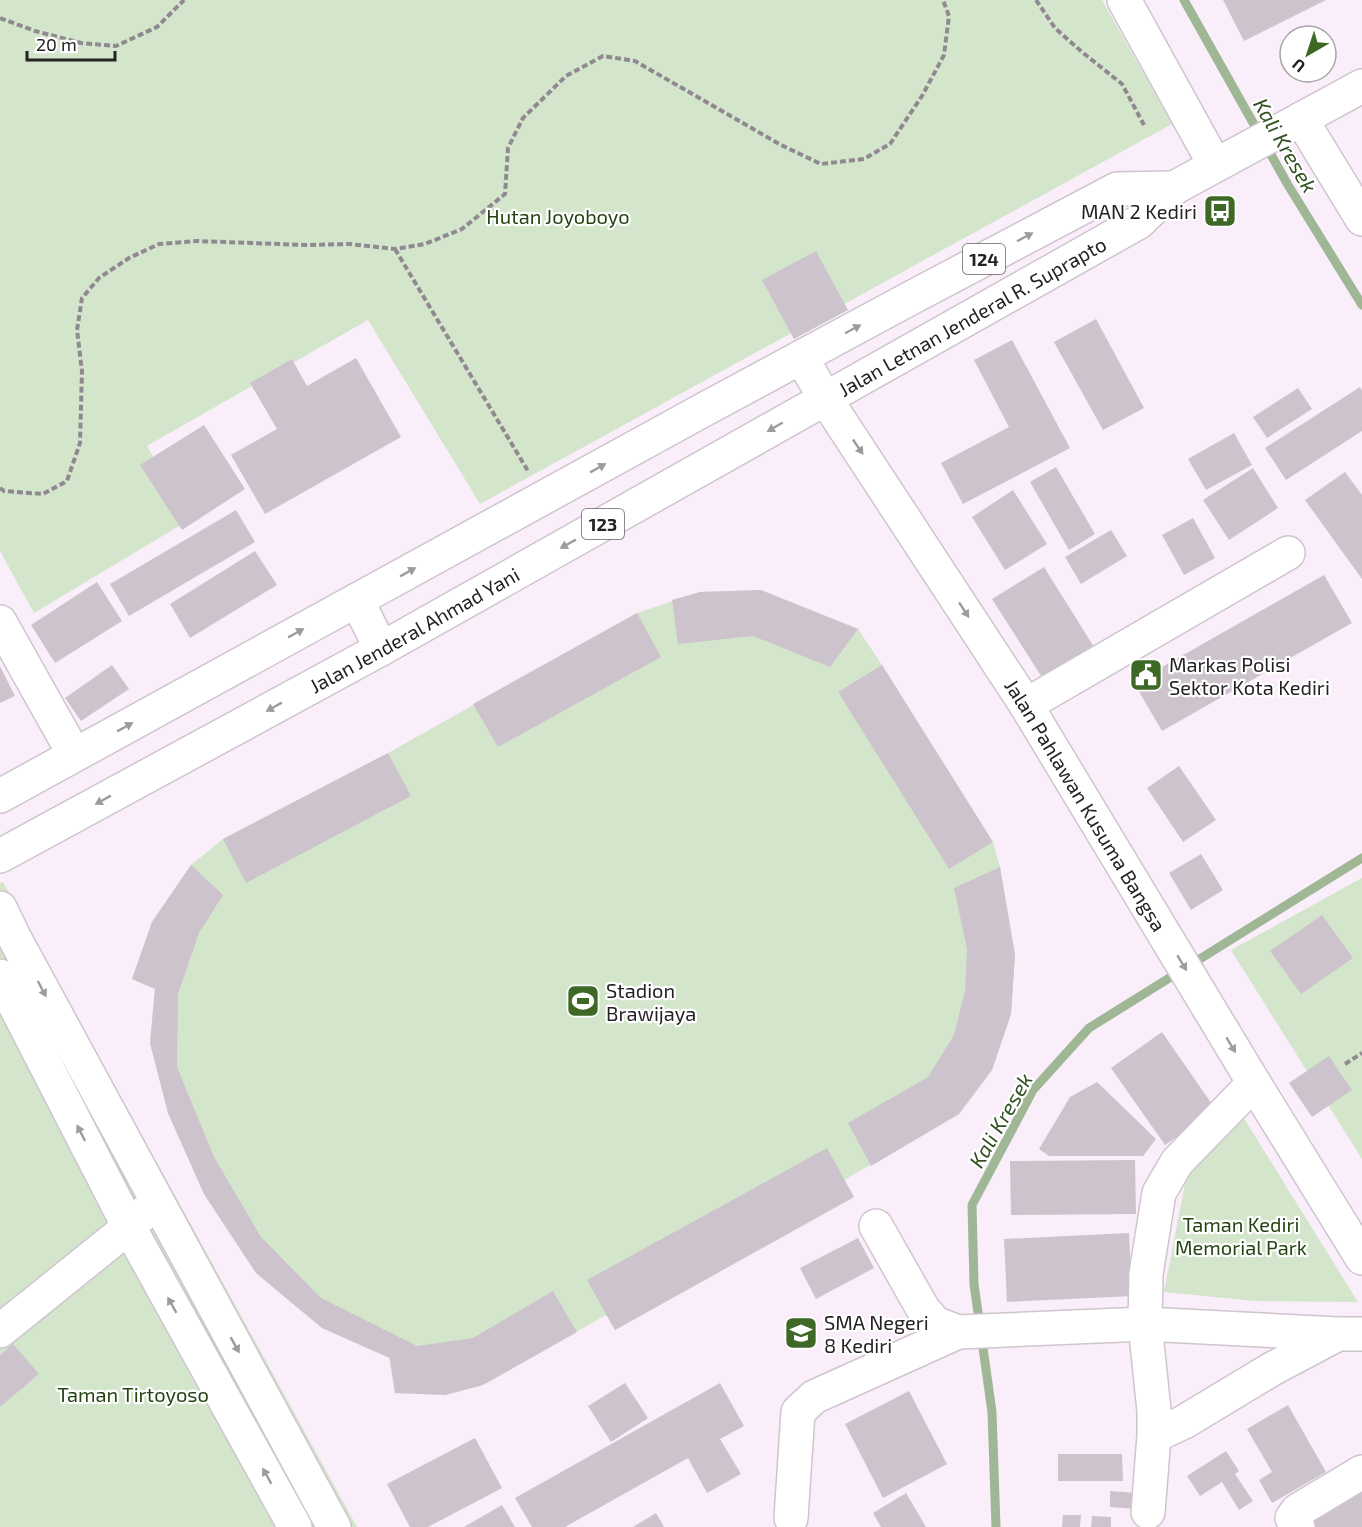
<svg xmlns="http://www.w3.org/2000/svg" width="1362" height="1527" font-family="'Exo 2',sans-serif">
	<rect width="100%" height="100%" fill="#f9eef9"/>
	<path fill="#d3e6cb" d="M0 0H1102L1172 124 480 504 368 320 147 446 189 520 34 613 0 551Z
		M761 590 858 629 882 665 993 842 1000 867 1015 955 1011 1014 992 1070 959 1114 844 1180 854 1197 615 1330 606 1315 483 1385 445 1395 395 1393 389 1358 322 1328 256 1273 204 1194 168 1113 150 1043 155 989 132 979 152 922 191 865 223 839 388 753 637 613 700 592Z
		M1362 878V1159L1231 950Z
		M3 882 357 1527H0V883Z
		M1240 1112 1358 1302 1255 1301 1164 1292 1188 1168Z"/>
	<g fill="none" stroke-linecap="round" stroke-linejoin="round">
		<path stroke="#9fb794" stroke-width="9" d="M1184 0 1288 185 1362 305
			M996 1527 992 1412 974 1284 972 1205 1033 1090 1089 1028 1362 858"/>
	</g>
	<path fill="#cdc3cd" d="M1223 0H1326L1244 41Z
		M816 251 848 310 794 339 762 280Z
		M1096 319 1144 408 1103 430 1054 342Z
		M1012 340 1070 448 963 504 941 463 1009 427 974 360Z
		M356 358 401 437 265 514 231 455 277 429 250 383 292 359 307 386Z
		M1360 387 1362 391V431L1286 480 1265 448Z
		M1298 388 1312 409 1267 438 1253 417Z
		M204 425 245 489 182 530 140 465Z
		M1234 433 1252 465 1206 490 1188 459Z
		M1056 467 1095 534 1069 550 1030 482Z
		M1253 468 1278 508 1229 540 1203 500Z
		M1345 472 1362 495V579L1305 500Z
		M1013 490 1047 544 1005 570 972 517Z
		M236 510 255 542 129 616 110 584Z
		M1193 518 1215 558 1184 575 1162 535Z
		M1111 530 1127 556 1081 584 1065 557Z
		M255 551 277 585 190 638 170 604Z
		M1044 567 1094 647 1043 679 992 599Z
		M1324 575 1352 623 1162 731 1134 683Z
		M97 582 122 621 55 663 31 625Z
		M761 590 858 629 830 667 753 636 678 644 672 600 700 592Z
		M637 613 661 657 498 747 473 704Z
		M112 665 129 689 81 721 65 698Z
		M882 665 993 842 949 869 838 692Z
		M0 666 15 696 0 703Z
		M388 753 411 796 246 883 223 839Z
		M1179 766 1216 820 1183 842 1147 788Z
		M1201 854 1223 890 1191 910 1169 873Z
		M191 865 223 895 199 933 178 994 177 1067 214 1157 261 1237 321 1298 417 1346 473 1338 553 1291 577 1332 483 1385 445 1395 395 1393 390 1358 322 1328 256 1273 204 1194 168 1113 150 1043 155 989 132 979 152 922Z
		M1000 867 1015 955 1011 1014 992 1070 959 1114 871 1166 848 1123 928 1077 954 1035 965 991 967 949 954 888Z
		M1322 915 1353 958 1301 994 1270 951Z
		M1162 1032 1216 1110 1165 1145 1111 1068Z
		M1329 1056 1352 1090 1312 1117 1289 1083Z
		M1097 1082 1156 1139 1143 1156H1049L1039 1149 1070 1097Z
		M827 1148 854 1197 615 1330 587 1280Z
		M1135 1160 1136 1214 1011 1215 1010 1161Z
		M1129 1233 1132 1296 1007 1302 1004 1239Z
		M858 1238 874 1268 816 1299 800 1268Z
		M13 1344 39 1374 0 1407V1355Z
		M625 1383 648 1418 611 1442 588 1406Z
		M720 1383 744 1426 720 1439 741 1474 707 1493 688 1458 565 1527H532L515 1498Z
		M909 1391 947 1464 883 1498 845 1424Z
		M1288 1405 1326 1472 1272 1503 1259 1480 1272 1472 1247 1429Z
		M475 1438 502 1488 428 1527H410L387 1484Z
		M1226 1451 1239 1471 1235 1474 1253 1501 1239 1510 1222 1482 1200 1496 1187 1476Z
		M1058 1454H1122L1123 1481H1058Z
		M1362 1490V1527H1306L1304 1522Z
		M1110 1491 1138 1493 1137 1509 1110 1507Z
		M906 1493 926 1527H881L873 1513Z
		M502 1505 515 1527H464Z
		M656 1513 664 1527H633Z
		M1063 1515H1081L1080 1527H1062Z
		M1092 1516 1111 1517V1527H1091Z"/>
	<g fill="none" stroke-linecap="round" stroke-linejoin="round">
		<g stroke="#cfc5cf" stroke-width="36">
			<path id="minor" d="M1124 0 1215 165
				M1301 119 1362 219
				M0 622 74 754
				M1026 705 1288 553
				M0 908 14 937 334 1527
				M0 976 129 1227 295 1527
				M876 1226 923 1309 935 1323 958 1332
				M0 1331 129 1227 144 1213
				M1154 1436 1184 1422 1272 1369 1338 1334
				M1148 1512 1154 1436V1411L1145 1324 1146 1274 1159 1193 1177 1162 1254 1083
				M791 1518 798 1412 814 1397 958 1332 1145 1324 1338 1334H1362
				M1298 1527 1292 1518 1297 1511 1362 1472"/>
		</g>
		<g stroke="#cfc5cf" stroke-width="36">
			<g id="major">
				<path id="s1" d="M801 357 825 398 1026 705 1254 1083 1362 1258"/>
				<path d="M357 600 381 649"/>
				<path d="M0 796 705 409 909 299 1117 189 1174 188"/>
				<path id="s2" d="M0 856 381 649 1139 222 1174 188 1362 86"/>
			</g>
		</g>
		<path stroke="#918991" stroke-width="4" stroke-dasharray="6 3" stroke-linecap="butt" d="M1036 0 1055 28 1082 52 1122 84 1144 125
			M0 18 35 31 81 43 116 46 157 27 184 0
			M395 249 528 471
			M0 488 4 491 43 494 67 481 80 443 82 371 77 330 82 298 99 278 129 258 159 244 197 241 306 245 349 244 395 249 425 244 462 229 505 194 508 148 523 118 566 76 603 56 635 61 781 145 821 164 864 159 890 144 922 96 944 55 949 16 943 0
			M1345 1064 1362 1053"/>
		<use href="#minor" stroke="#fff" stroke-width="33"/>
		<use href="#major" stroke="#fff" stroke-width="33"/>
	</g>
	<defs><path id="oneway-solid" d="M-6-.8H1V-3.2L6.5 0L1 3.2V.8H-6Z" transform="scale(1.5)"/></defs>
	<g fill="#9d9b9d">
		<use href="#oneway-solid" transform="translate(1025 237) rotate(-28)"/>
		<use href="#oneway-solid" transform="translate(853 329) rotate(-28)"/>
		<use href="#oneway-solid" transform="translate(775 427) rotate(150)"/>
		<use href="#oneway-solid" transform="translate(858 447) rotate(56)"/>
		<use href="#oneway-solid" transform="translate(598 468) rotate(-29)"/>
		<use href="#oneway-solid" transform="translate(568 544) rotate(151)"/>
		<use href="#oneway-solid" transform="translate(408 572) rotate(-29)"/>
		<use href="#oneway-solid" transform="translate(964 610) rotate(57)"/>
		<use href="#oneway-solid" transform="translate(296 633) rotate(-29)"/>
		<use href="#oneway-solid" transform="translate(274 707) rotate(151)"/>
		<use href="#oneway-solid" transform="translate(125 727) rotate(-29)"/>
		<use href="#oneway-solid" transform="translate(103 800) rotate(151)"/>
		<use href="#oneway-solid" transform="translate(1182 963) rotate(59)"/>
		<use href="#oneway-solid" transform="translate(42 989) rotate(62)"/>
		<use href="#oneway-solid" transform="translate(1231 1045) rotate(59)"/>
		<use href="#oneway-solid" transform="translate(81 1133) rotate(-117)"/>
		<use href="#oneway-solid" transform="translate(172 1305) rotate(-119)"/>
		<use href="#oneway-solid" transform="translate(235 1345) rotate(61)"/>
		<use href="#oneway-solid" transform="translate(267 1476) rotate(-119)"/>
	</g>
	<defs>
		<g id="bus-square" transform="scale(1.725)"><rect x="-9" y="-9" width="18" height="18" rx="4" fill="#3d6826" stroke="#fff"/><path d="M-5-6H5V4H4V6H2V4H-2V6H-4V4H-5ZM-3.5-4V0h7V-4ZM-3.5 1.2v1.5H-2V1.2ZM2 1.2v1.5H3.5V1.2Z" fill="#fff"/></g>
		<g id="civic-square" transform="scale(1.725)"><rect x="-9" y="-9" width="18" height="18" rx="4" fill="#3d6826" stroke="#fff"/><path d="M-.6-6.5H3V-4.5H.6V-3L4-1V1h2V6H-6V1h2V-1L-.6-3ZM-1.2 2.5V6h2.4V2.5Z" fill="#fff"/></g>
		<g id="stadium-square" transform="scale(1.725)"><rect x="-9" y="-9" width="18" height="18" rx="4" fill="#3d6826" stroke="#fff"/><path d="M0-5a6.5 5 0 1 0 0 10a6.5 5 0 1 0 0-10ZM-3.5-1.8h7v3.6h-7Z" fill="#fff"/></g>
		<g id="school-square" transform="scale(1.725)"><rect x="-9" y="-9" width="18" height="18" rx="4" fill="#3d6826" stroke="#fff"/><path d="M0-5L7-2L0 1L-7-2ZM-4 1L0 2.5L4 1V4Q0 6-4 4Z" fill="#fff"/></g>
	</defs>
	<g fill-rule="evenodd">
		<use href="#bus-square" x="1220" y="211"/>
		<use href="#civic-square" x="1146" y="675"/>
		<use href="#stadium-square" x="583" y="1001"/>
		<use href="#school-square" x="801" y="1333"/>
	</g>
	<g text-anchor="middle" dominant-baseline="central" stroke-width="4.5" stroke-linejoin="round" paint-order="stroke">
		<g fill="#fff" stroke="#666466" stroke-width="1.5">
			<rect x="963" y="244" width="42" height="30" rx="4.5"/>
			<rect x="582" y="509" width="42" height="30" rx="4.5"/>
		</g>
		<g font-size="18" font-weight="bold" fill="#252125">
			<text x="984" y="259">124</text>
			<text x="603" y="524">123</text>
		</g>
		<g font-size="20" fill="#252125" stroke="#fff" text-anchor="start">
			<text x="1197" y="211" text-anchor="end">MAN 2 Kediri</text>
			<text x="1169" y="664">Markas Polisi<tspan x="1169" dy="23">Sektor Kota Kediri</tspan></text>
			<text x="606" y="990">Stadion<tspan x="606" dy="23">Brawijaya</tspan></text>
			<text x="824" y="1322">SMA Negeri<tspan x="824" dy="23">8 Kediri</tspan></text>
		</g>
		<g font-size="20" fill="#244411" stroke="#fff">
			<text x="558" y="216">Hutan Joyoboyo</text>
			<text x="1241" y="1224">Taman Kediri<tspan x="1241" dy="23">Memorial Park</tspan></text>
			<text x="133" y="1394">Taman Tirtoyoso</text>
		</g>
		<g font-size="20" fill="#252125" stroke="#fff">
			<text stroke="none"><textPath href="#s2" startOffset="1112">Jalan Letnan Jenderal R. Suprapto</textPath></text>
			<text stroke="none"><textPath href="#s2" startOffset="472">Jalan Jenderal Ahmad Yani</textPath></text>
			<text stroke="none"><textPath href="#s1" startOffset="531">Jalan Pahlawan Kusuma Bangsa</textPath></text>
		</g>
		<g font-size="21" font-style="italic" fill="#315220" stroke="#fff">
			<text transform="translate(1286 145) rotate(60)">Kali Kresek</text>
			<text transform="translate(1000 1120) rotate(-60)">Kali Kresek</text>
		</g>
	</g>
	<g transform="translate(1308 54) rotate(219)"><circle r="28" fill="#ffffff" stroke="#a8a6a8" stroke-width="1.5"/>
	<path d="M0-4.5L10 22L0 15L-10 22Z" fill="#3d6826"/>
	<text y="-9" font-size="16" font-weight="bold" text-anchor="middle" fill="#252125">U</text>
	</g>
	<path d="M27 51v9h88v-9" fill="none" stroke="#252125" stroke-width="3"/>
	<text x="36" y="51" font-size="18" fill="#252125" stroke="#ffffff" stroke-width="4.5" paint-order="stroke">20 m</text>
</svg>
